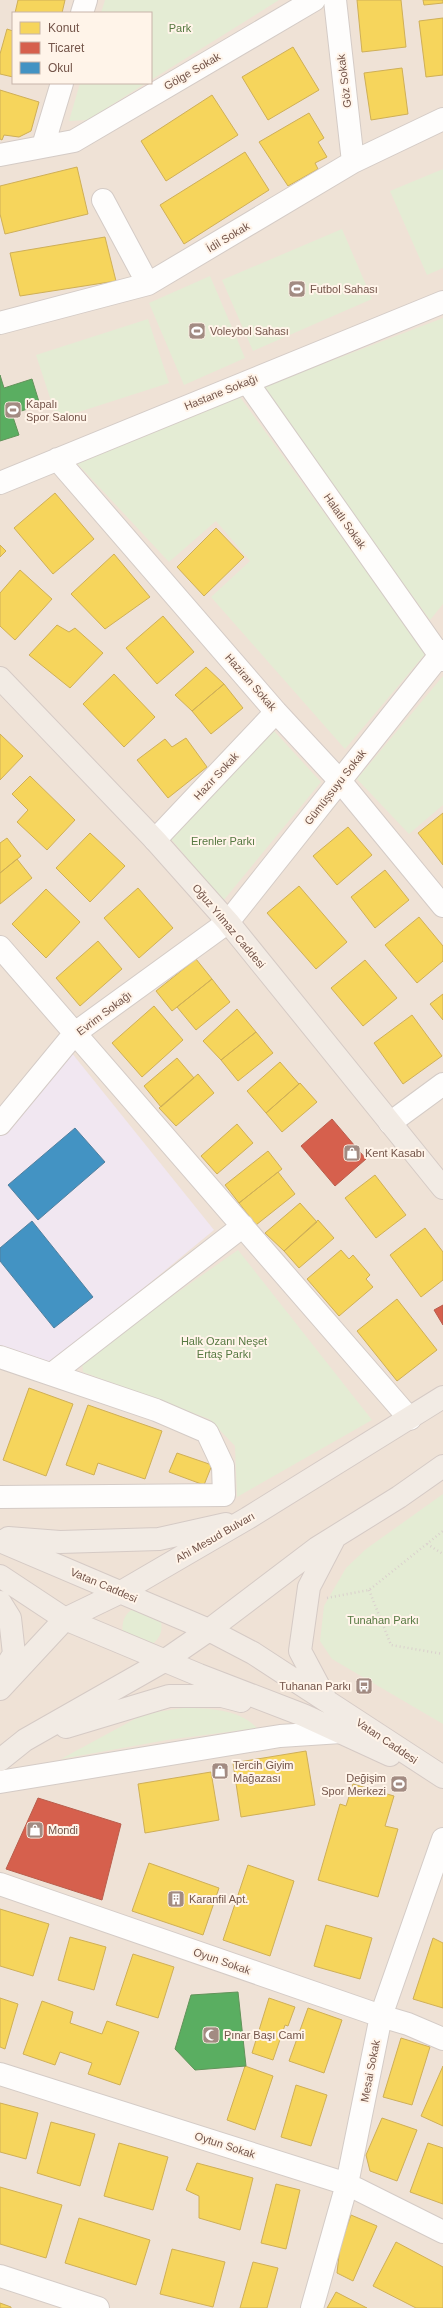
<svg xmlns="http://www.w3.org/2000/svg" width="443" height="2308" font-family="Helvetica,sans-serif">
	<rect width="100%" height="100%" fill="#f6f0e9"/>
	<path fill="#efe2d6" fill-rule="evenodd" d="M0 0H443V2308H0ZM13 13H151V83H13Z"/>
	<path fill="#f1e7f1" d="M71 1052 214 1230 53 1363 0 1345V1136Z"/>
	<path fill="#e4ecd4" d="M105 0H279L151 80V13H101Z
		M80 83H146L88 120 69 121Z
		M443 169V268L427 275 390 191Z
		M342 229 372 299 253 351 222 280Z
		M210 276 245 358 184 385 149 303Z
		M443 318V604L430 620 260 388Z
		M148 319 169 383 57 419 36 355Z
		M240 397 426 653 345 749 211 597 250 561 216 521 169 562 74 460Z
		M443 676V805L409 834 357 779Z
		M274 731 321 782 223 901 171 839Z
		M238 1250 372 1420 237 1497 235 1446 209 1419 83 1372 82 1362 121 1332Z
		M443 1494V1724L332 1659 320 1641 324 1606 346 1568 366 1549Z
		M136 1607 159 1616C164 1628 162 1637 151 1645L123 1634C121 1621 125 1613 136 1607Z
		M183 1708C207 1708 240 1709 257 1728L167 1740 61 1759 144 1714Z"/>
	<path fill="#f6d55c" stroke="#cfaf57" d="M18 0H65L62 13H15Z
		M357 0H401L406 47 362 52Z
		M423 0H443V3L424 5Z
		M443 18V75L426 77 419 21Z
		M7 29 13 31V77L0 74V54Z
		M293 47 319 90 268 120 242 77Z
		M402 68 408 114 371 120 364 73Z
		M0 90 39 102 31 131 19 137 4 135 2 140 0 139Z
		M212 95 238 135 166 181 141 141Z
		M309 113 324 138 318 142 327 157 315 163 318 169 288 186 259 142Z
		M245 152 269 190 184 244 160 205Z
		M77 167 88 214 5 234 0 214V186Z
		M105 237 116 281 20 296 10 253Z
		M55 493 94 539 53 574 14 528Z
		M216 528 244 557 204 596 177 567Z
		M0 545 6 551 0 557Z
		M114 554 150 597 105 629 71 594Z
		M20 570 52 599 15 640 0 626V593Z
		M163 616 194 652 157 684 126 648Z
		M57 625 69 632 75 628 103 653 70 688 29 655Z
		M206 667 224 684 192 711 175 695Z
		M114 674 155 717 124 747 83 704Z
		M224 684 243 708 211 734 192 711Z
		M0 734 23 756 0 780Z
		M186 738 207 767 168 798 137 760 165 739 172 747Z
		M30 776 75 820 47 850 17 822 28 810 12 794Z
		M443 813V865L418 833Z
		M348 827 372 855 337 885 313 856Z
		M90 833 125 866 90 902 56 868Z
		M7 838 21 856 0 873V843Z
		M17 859 32 878 0 904V873Z
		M385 870 409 900 375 928 351 897Z
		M299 886 347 942 316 969 267 913Z
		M138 888 173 928 139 958 104 918Z
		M46 889 80 922 46 958 12 924Z
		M419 917 443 946V961L417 983 385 945Z
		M98 941 122 969 80 1006 56 978Z
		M196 959 212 979 172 1011 156 991Z
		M365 960 397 998 363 1026 331 988Z
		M212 979 230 1002 196 1030 177 1007Z
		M443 994V1020L430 1004Z
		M154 1006 183 1040 142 1077 112 1043Z
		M237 1009 256 1032 221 1060 203 1041Z
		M412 1015 442 1056 403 1084 374 1043Z
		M256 1032 273 1053 238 1081 221 1060Z
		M177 1058 194 1078 161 1107 144 1086Z
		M280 1062 299 1084 266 1113 247 1091Z
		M198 1074 214 1093 176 1126 159 1108Z
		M300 1083 317 1102 282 1132 266 1113Z
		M237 1124 253 1143 217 1174 201 1156Z
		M268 1151 282 1169 239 1203 225 1185Z
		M278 1172 295 1194 256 1225 239 1203Z
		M375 1175 406 1215 376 1238 345 1198Z
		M300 1203 317 1222 284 1251 265 1233Z
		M318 1220 334 1238 299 1268 284 1251Z
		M425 1228 443 1252V1280L421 1297 390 1255Z
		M341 1250 349 1259 353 1255 370 1275 366 1279 373 1287 339 1316 307 1279Z
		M397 1299 437 1350 397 1381 357 1331Z
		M29 1388 73 1404 46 1476 3 1460Z
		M88 1405 162 1431 145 1479 98 1463 94 1475 66 1465Z
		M177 1453 212 1465 204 1485 169 1472Z
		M306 1751 315 1805 241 1817 233 1763Z
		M211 1772 219 1820 145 1833 138 1784Z
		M353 1784 394 1796 385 1826 398 1829 378 1897 318 1880 340 1804 346 1806Z
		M149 1863 219 1888 203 1935 132 1911Z
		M248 1865 294 1881 270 1956 223 1940Z
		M0 1909 49 1924 33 1976 0 1966Z
		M326 1925 372 1938 360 1979 314 1966Z
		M70 1937 106 1947 94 1990 58 1980Z
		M433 1938 443 1943V2008L413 1999Z
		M133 1954 174 1967 158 2018 116 2005Z
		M0 1998 18 2004 5 2049 0 2047Z
		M269 1998 295 2007 288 2026 285 2025 273 2060 252 2053Z
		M42 2001 73 2012 70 2023 102 2034 107 2021 139 2032 120 2085 88 2074 92 2063 60 2052 55 2065 23 2054Z
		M308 2008 342 2020 324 2073 289 2061Z
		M401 2038 430 2047 412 2105 383 2097Z
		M245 2066 273 2076 255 2130 227 2120Z
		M443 2066V2126L421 2116Z
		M296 2085 327 2095 311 2146 281 2137Z
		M0 2103 38 2113 26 2159 0 2152Z
		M382 2118 417 2130 397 2181 370 2171 366 2155Z
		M51 2122 95 2134 80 2186 37 2173Z
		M119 2143 168 2157 153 2210 104 2196Z
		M428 2143 443 2148V2204L410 2192Z
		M197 2163 253 2178 240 2230 199 2218V2196L186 2190Z
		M276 2184 300 2190 286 2249 261 2243Z
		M0 2187 62 2205 46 2258 0 2244Z
		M351 2215 377 2226 353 2281 337 2273 340 2246Z
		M79 2218 150 2240 136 2285 65 2263Z
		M396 2242 443 2267V2308H416L373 2286Z
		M172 2249 225 2262 213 2307 160 2294Z
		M253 2262 278 2268 267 2308H240Z
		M336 2292 367 2308H327Z
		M0 2303 11 2307V2308H0Z"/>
	<path fill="#d6604d" stroke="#b95d4c" d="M332 1119 366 1159 335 1186 301 1146Z
		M443 1305V1325L434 1310Z
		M38 1798 121 1824 102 1900 6 1869Z"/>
	<path fill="#4393c3" stroke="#52809f" d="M75 1128 105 1162 38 1220 8 1185Z
		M32 1221 93 1297 54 1328 0 1261V1248Z"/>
	<path fill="#5aae61" stroke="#62935a" d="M0 375 4 388 32 379 40 405 12 414 19 435 0 441Z
		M238 1992 246 2066 195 2070 175 2049 191 1995Z"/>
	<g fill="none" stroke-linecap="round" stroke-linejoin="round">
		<g stroke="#d4cbc6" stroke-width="24">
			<path id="minor" d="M335 0 353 162
				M82 13 86 0
				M43 146 62 83
				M0 155 74 141 314 0
				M103 200 148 284
				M0 323 148 284 353 162 443 119
				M247 382 443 660
				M57 459 276 712 340 781 443 906
				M0 483 443 302
				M155 840 276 712
				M0 947 410 1419
				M390 1123 443 1084
				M0 1124 75 1033 228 922 443 651
				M0 1357 156 1410 207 1432 223 1466 224 1495 0 1497
				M52 1374 243 1226
				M0 1782 280 1736 341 1732
				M0 1884 381 2016 408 2024 443 2039
				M0 2074 347 2184 443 2232
				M0 2276 98 2308
				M312 2308 347 2184 381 2016 443 1839"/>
		</g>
		<g stroke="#d5cac5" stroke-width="24">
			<path id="major" d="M0 678 155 840 228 922 443 1188
				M8 1538 60 1542 159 1539 226 1524
				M0 1541 209 1630 253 1653 443 1777
				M0 1576 65 1619 199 1675 303 1715 390 1755
				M0 1602 10 1618 14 1654 0 1676
				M0 1689 65 1619 121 1592 248 1518 443 1397
				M325 1698 300 1651 309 1587 335 1537
				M66 1727 169 1696H222L241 1701
				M0 1760 25 1740 164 1661 209 1630 317 1548 399 1497 443 1466"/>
		</g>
		<path stroke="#dad0cd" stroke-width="2.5" stroke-dasharray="1 3" stroke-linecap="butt" d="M427 1544 443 1554
			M369 1590 391 1645 443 1654
			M327 1598 369 1590 443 1531"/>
		<use href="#minor" stroke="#fefdfc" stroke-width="22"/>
		<use href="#major" stroke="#f2ebe4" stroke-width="22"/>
	</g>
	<defs>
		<g id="stadium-square" transform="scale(0.9)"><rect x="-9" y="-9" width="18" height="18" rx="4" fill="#a28b82" stroke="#fff4e9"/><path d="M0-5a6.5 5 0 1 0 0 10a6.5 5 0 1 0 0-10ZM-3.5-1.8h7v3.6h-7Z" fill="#fff"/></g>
		<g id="shop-square" transform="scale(0.9)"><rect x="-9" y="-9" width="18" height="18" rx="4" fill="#a28b82" stroke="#fff4e9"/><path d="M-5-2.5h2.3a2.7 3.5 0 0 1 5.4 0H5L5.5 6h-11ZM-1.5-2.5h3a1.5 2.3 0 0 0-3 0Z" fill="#fff"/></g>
		<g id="bus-square" transform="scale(0.9)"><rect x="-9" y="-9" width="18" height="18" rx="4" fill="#a28b82" stroke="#fff4e9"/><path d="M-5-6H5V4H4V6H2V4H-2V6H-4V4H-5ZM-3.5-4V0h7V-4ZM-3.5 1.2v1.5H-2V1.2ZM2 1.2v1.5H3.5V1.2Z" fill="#fff"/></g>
		<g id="building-square" transform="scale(0.9)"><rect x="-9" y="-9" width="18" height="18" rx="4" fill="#a28b82" stroke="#fff4e9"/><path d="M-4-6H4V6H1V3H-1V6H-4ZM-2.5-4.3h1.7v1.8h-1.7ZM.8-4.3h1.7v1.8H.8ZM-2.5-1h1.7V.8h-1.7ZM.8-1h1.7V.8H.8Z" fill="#fff"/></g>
		<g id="mosque-square" transform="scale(0.9)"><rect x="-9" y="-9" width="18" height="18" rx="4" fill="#a28b82" stroke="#fff4e9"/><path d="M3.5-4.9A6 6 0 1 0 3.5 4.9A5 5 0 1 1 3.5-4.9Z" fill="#fff"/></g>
	</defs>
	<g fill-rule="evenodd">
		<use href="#stadium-square" x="297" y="289"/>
		<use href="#stadium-square" x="197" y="331"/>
		<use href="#stadium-square" x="13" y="410"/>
		<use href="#shop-square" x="352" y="1153"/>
		<use href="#bus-square" x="364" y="1686"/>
		<use href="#shop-square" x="220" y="1771"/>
		<use href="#stadium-square" x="399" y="1784"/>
		<use href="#shop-square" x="35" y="1830"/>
		<use href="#building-square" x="176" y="1899"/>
		<use href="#mosque-square" x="211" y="2035"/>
	</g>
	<g text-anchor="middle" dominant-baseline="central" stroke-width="4" stroke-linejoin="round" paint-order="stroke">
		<g font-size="11" fill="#577942" stroke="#fff4e9">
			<text x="180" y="28">Park</text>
			<text x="223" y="841">Erenler Parkı</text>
			<text x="224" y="1341">Halk Ozanı Neşet<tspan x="224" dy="13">Ertaş Parkı</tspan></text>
			<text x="383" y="1620">Tunahan Parkı</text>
		</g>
		<g font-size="11" fill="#74554a" stroke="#fff4e9">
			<text transform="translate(192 71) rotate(-30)">Gölge Sokak</text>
			<text transform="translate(344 81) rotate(-97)">Göz Sokak</text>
			<text transform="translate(228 237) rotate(-31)">İdil Sokak</text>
			<text transform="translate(221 392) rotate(-22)">Hastane Sokağı</text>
			<text transform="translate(345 521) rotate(55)">Halatlı Sokak</text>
			<text transform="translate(251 682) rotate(49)">Haziran Sokak</text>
			<text transform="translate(216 776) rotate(-47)">Hazır Sokak</text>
			<text transform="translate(335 787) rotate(-52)">Gümüşsuyu Sokak</text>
			<text transform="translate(229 926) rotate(50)">Oğuz Yılmaz Caddesi</text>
			<text transform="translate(104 1013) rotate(-37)">Evrim Sokağı</text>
			<text transform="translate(215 1537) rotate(-30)">Ahi Mesud Bulvarı</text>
			<text transform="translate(104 1585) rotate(23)">Vatan Caddesi</text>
			<text transform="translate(387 1741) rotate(34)">Vatan Caddesi</text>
			<text transform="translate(222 1961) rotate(19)">Oyun Sokak</text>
			<text transform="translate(370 2071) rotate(-79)">Mesai Sokak</text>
			<text transform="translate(225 2145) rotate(18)">Oytun Sokak</text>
		</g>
		<g font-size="11" fill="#74554a" stroke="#fff4e9" text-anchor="start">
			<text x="310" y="289">Futbol Sahası</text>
			<text x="210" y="331">Voleybol Sahası</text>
			<text x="26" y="404">Kapalı<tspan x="26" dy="13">Spor Salonu</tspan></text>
			<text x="365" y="1153">Kent Kasabı</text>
			<text x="351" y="1686" text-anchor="end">Tuhanan Parkı</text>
			<text x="233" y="1765">Tercih Giyim<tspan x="233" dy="13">Mağazası</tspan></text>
			<text x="386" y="1778" text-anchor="end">Değişim<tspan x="386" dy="13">Spor Merkezi</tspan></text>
			<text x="48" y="1830">Mondi</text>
			<text x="189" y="1899">Karanfil Apt.</text>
			<text x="224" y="2035">Pınar Başı Cami</text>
		</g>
	</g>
	<rect x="12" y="12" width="140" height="72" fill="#fff4e9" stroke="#c7b4a9"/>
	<rect x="20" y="22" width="20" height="12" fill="#f6d55c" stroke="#c7b4a9"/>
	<text x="48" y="32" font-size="12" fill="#74554a">Konut</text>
	<rect x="20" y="42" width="20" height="12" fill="#d6604d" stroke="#c7b4a9"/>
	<text x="48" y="52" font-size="12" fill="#74554a">Ticaret</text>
	<rect x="20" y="62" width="20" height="12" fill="#4393c3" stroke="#c7b4a9"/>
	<text x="48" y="72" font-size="12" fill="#74554a">Okul</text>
</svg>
